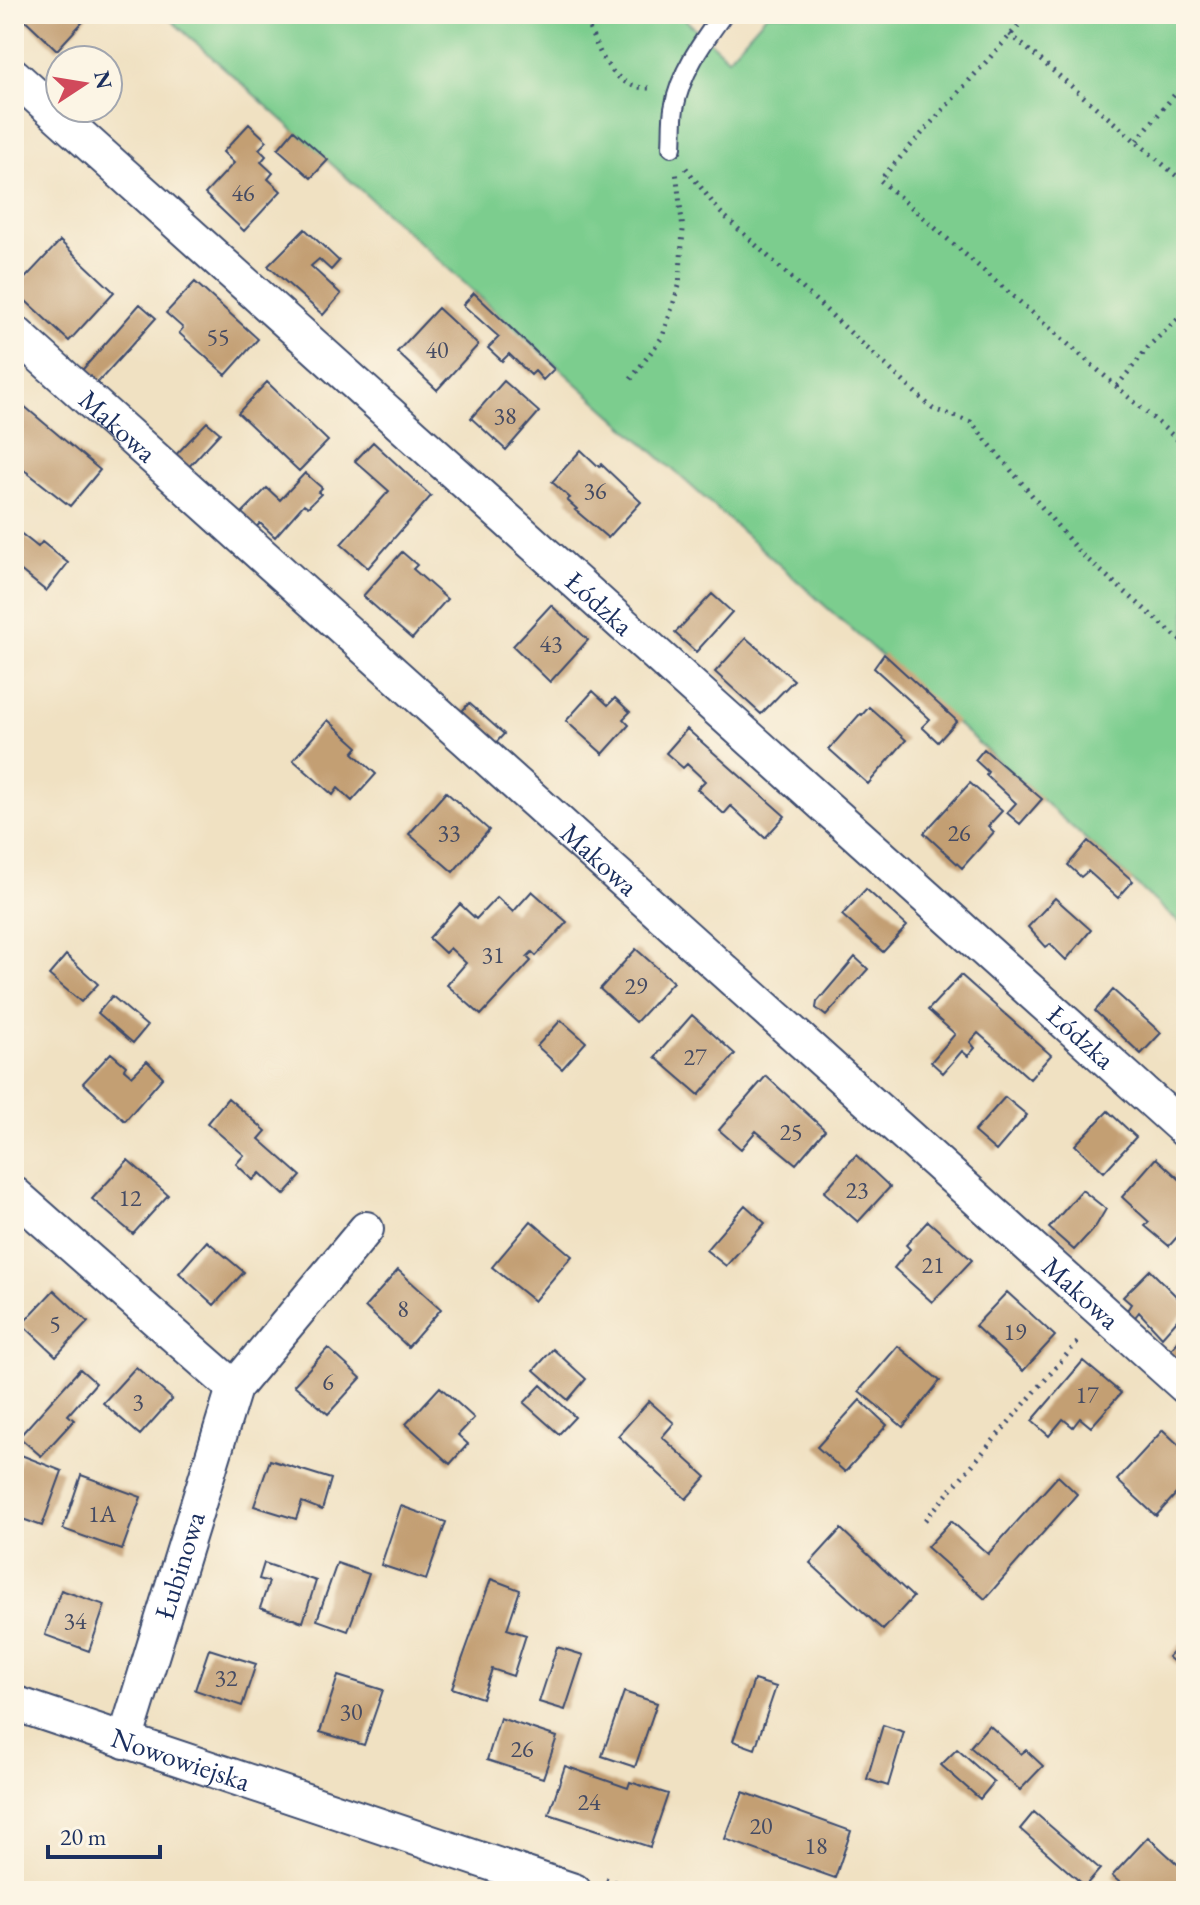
<svg xmlns="http://www.w3.org/2000/svg" width="1200" height="1905" font-family="'EB Garamond',serif">
	<rect width="100%" height="100%" fill="#fcf5e5"/>
	<filter id="ink" filterUnits="userSpaceOnUse"><feTurbulence type="fractalNoise" baseFrequency=".0125" numOctaves="2"/><feDisplacementMap in="SourceGraphic" scale="16" xChannelSelector="R" yChannelSelector="G"/><feConvolveMatrix kernelMatrix="1 2 1 2 8 2 1 2 1" color-interpolation-filters="sRGB"/></filter>
	<filter id="wash" filterUnits="userSpaceOnUse"><feTurbulence type="fractalNoise" baseFrequency=".006" numOctaves="4" result="noise"/><feDisplacementMap in="SourceGraphic" scale="32" xChannelSelector="R" yChannelSelector="G"/><feGaussianBlur stdDeviation="1.8" result="paint"/><feColorMatrix in="noise" values="0 0 0 0 0 0 0 0 0 0 0 0 0 0 0 0 0 1.4 0 .05"/><feComposite in="paint" operator="in"/></filter>
	<g filter="url(#wash)">
		<rect width="100%" height="100%" fill="#f0e1c2"/>
		<path fill="#7ccd8e" stroke="#4c7e76" stroke-width="2" d="M164 14H679L728 58 767 14H1186V929Z"/>
		<g id="blocks">
			<path fill="#c39f73" d="M19 14H90L57 50Z
				M249 124 267 141 259 149 266 156 261 162 273 173 268 179 281 191 244 231 205 194 234 163 223 152Z
				M294 130 328 160 311 178 278 149Z
				M305 229 339 261 331 270 319 259 311 266 341 294 323 315 268 266Z
				M60 241 114 292 69 341 14 290Z
				M195 282 258 339 226 375 179 333 183 328 166 313Z
				M474 293 554 369 543 380 535 371 531 375 509 354 502 361 488 348 499 337 463 305Z
				M140 304 156 318 92 389 77 376Z
				M438 308 478 345 437 390 397 352Z
				M504 381 539 412 506 450 471 418Z
				M267 382 328 441 299 471 238 413Z
				M24 406 100 470 70 506 14 462V418Z
				M207 422 220 433 184 472 171 460Z
				M373 442 431 496 368 568 341 544 389 491 355 461Z
				M581 450 599 467 601 464 641 502 608 538 575 510 577 509 567 500 570 498 552 482Z
				M305 473 322 488 318 492 321 494 308 507 304 504 275 537 260 523 253 531 238 517 267 488 280 500Z
				M14 528 38 547 42 542 68 563 46 591 14 565Z
				M402 552 417 565 413 569 447 599 412 639 363 596Z
				M712 594 732 612 696 652 675 633Z
				M551 605 588 640 550 682 513 646Z
				M746 638 794 680 761 714 715 672Z
				M884 654 957 721 938 742 922 727 930 719 874 668Z
				M593 691 608 705 615 698 630 712 623 719 629 725 603 754 566 721Z
				M469 703 504 734 492 747 458 716Z
				M869 707 906 740 868 784 829 749 860 714 862 715Z
				M328 720 358 747 353 753 376 774 352 801 338 788 333 795 293 760Z
				M687 729 785 816 765 838 731 806 724 814 697 789 705 781 687 764 683 768 666 753Z
				M984 749 1042 799 1020 824 1007 813 1016 803 986 775 988 772 975 760Z
				M970 783 1002 811 988 826 994 832 962 868 924 833Z
				M446 792 489 830 453 872 409 834Z
				M1088 841 1133 881 1118 898 1088 871 1081 877 1068 865Z
				M866 889 907 926 883 952 842 915Z
				M532 891 567 922 536 956 532 952 527 957 531 961 481 1015 447 985 466 963 450 948 445 953 429 938 460 904 476 919 497 897 513 912Z
				M1055 898 1091 930 1066 960 1050 944 1046 947 1028 927Z
				M636 949 673 982 636 1022 600 989Z
				M66 955 98 984 81 1002 49 975Z
				M855 957 868 969 826 1016 816 1008 817 1002Z
				M961 975 1051 1055 1030 1079 978 1033 970 1042 975 1048 968 1056 962 1051 943 1073 931 1062 955 1034 928 1010Z
				M1113 990 1161 1033 1141 1054 1095 1011Z
				M112 996 147 1026 133 1043 98 1013Z
				M692 1015 735 1054 699 1095 655 1057Z
				M561 1020 586 1042 562 1069 537 1046Z
				M111 1053 126 1066 124 1069 132 1076 147 1061 163 1077 125 1121 83 1083Z
				M766 1076 825 1130 796 1164 756 1131 741 1149 719 1130Z
				M1005 1097 1027 1115 996 1151 974 1132Z
				M228 1098 266 1131 259 1139 301 1176 284 1195 260 1173 253 1180 236 1164 244 1155 207 1123Z
				M1108 1111 1136 1137 1104 1172 1075 1145Z
				M856 1155 890 1187 858 1222 824 1192Z
				M1156 1158 1186 1185V1227L1169 1246 1145 1226 1149 1222 1122 1197Z
				M128 1160 168 1195 133 1234 92 1199Z
				M1082 1190 1106 1209 1096 1226 1074 1250 1049 1228Z
				M745 1205 765 1223 726 1266 706 1250Z
				M531 1221 572 1256 534 1301 492 1267Z
				M928 1221 972 1260 932 1302 894 1268 910 1249 906 1245Z
				M207 1241 244 1272 214 1305 179 1273Z
				M398 1270 441 1309 408 1347 365 1307Z
				M1150 1270 1186 1306V1310L1162 1337 1139 1312 1132 1321 1124 1315 1131 1304 1123 1297Z
				M54 1290 88 1322 56 1356 22 1324Z
				M1007 1292 1055 1336 1023 1371 975 1326Z
				M1182 1337 1186 1340V1368L1169 1352Z
				M898 1346 940 1381 903 1427 859 1391Z
				M328 1348 361 1378 328 1414 294 1385Z
				M553 1349 586 1379 568 1400 534 1370Z
				M1083 1361 1121 1393 1091 1427 1080 1418 1073 1427 1063 1419 1049 1436 1032 1421Z
				M136 1367 172 1399 140 1435 103 1403Z
				M80 1369 96 1383 68 1415 74 1420 41 1456 19 1437Z
				M541 1385 575 1417 559 1434 524 1403Z
				M440 1387 474 1418 458 1435 468 1444 450 1464 406 1424Z
				M860 1400 887 1425 845 1472 817 1447Z
				M649 1401 674 1423 662 1437 706 1477 686 1499 618 1436Z
				M1163 1430 1186 1452V1483L1156 1516 1117 1480Z
				M21 1455 62 1471 42 1526 14 1516V1475Z
				M270 1460 331 1479 322 1510 302 1502 296 1519 254 1506Z
				M81 1475 141 1497 122 1550 63 1529Z
				M1058 1476 1077 1494 985 1599 927 1547 951 1521 988 1554Z
				M401 1506 446 1522 426 1580 381 1565Z
				M841 1529 913 1597 883 1630 810 1563Z
				M264 1563 316 1581 303 1622 260 1608 269 1582 259 1579Z
				M337 1563 369 1574 348 1631 317 1620Z
				M491 1579 520 1590 507 1629 526 1635 513 1676 492 1669 482 1698 452 1688Z
				M61 1590 105 1605 89 1651 45 1635Z
				M1186 1638V1672L1168 1657Z
				M557 1647 583 1655 565 1710 539 1702Z
				M209 1649 256 1664 242 1706 195 1690Z
				M338 1676 383 1690 364 1745 320 1732Z
				M754 1680 776 1687 755 1749 733 1741Z
				M624 1692 657 1703 635 1767 602 1756Z
				M500 1718 557 1737 543 1778 487 1760Z
				M883 1725 904 1732 888 1786 867 1779Z
				M989 1725 1021 1754 1026 1750 1043 1766 1020 1790 970 1747Z
				M957 1749 994 1782 980 1799 941 1765Z
				M565 1766 628 1788 630 1782 668 1794 650 1847 549 1814Z
				M743 1792 851 1831 835 1878 725 1839Z
				M1034 1812 1100 1869 1085 1886 1020 1829Z
				M1148 1837 1186 1872V1891H1130L1112 1876Z"/>
		</g>
	</g>
	<g filter="url(#ink)">
		<use href="#blocks" fill-opacity="0" stroke="#3b4a6d" stroke-width="2"/>
		<g fill="none" stroke-linecap="round" stroke-linejoin="round">
			<g stroke="#3b4a6d" stroke-width="22">
				<path id="service" d="M672 147C673 134 672 121 674 109 680 73 702 43 723 14"/>
			</g>
			<g stroke="#3b4a6d" stroke-width="38">
				<g id="minor">
					<path id="s1" d="M14 76 1186 1131"/>
					<path id="s2" d="M14 332 1186 1387"/>
					<path d="M14 1194 234 1388"/>
					<path id="s3" d="M14 1703 574 1891"/>
					<path id="s4" d="M125 1741 234 1388 366 1229"/>
				</g>
			</g>
			<path stroke="#3b4a6d" stroke-width="5" stroke-dasharray="2 6" stroke-linecap="butt" d="M583 14C598 47 609 90 652 88
				M1029 14 880 180 1186 447
				M1010 34 1186 184
				M1137 140 1186 81
				M686 168 719 211 933 409 971 422 1079 552 1186 645
				M631 379 663 336 679 286 683 230 676 171
				M1117 386 1151 344 1186 311
				M925 1520 1081 1338
				M606 1879 641 1891"/>
			<use href="#service" stroke="#fff" stroke-width="18"/>
			<use href="#minor" stroke="#fff" stroke-width="34"/>
		</g>
	</g>
	<g text-anchor="middle" dominant-baseline="central" stroke-width="6" stroke-linejoin="round" paint-order="stroke">
		<g font-size="24" fill="#454b63">
			<text x="243" y="192">46</text>
			<text x="218" y="336">55</text>
			<text x="437" y="349">40</text>
			<text x="505" y="415">38</text>
			<text x="595" y="490">36</text>
			<text x="551" y="643">43</text>
			<text x="449" y="832">33</text>
			<text x="959" y="832">26</text>
			<text x="493" y="954">31</text>
			<text x="636" y="985">29</text>
			<text x="695" y="1056">27</text>
			<text x="791" y="1131">25</text>
			<text x="857" y="1189">23</text>
			<text x="130" y="1197">12</text>
			<text x="933" y="1264">21</text>
			<text x="403" y="1308">8</text>
			<text x="55" y="1323">5</text>
			<text x="1015" y="1331">19</text>
			<text x="328" y="1381">6</text>
			<text x="1087" y="1394">17</text>
			<text x="138" y="1401">3</text>
			<text x="102" y="1513">1A</text>
			<text x="75" y="1620">34</text>
			<text x="226" y="1677">32</text>
			<text x="351" y="1711">30</text>
			<text x="522" y="1748">26</text>
			<text x="589" y="1801">24</text>
			<text x="761" y="1825">20</text>
			<text x="816" y="1845">18</text>
		</g>
		<g font-size="28" fill="#1b2f5e" stroke="#fcf5e5">
			<text stroke="none"><textPath href="#s2" startOffset="140">Makowa</textPath></text>
			<text stroke="none"><textPath href="#s1" startOffset="788">Łódzka</textPath></text>
			<text stroke="none"><textPath href="#s2" startOffset="788">Makowa</textPath></text>
			<text stroke="none"><textPath href="#s1" startOffset="1436">Łódzka</textPath></text>
			<text stroke="none"><textPath href="#s2" startOffset="1436">Makowa</textPath></text>
			<text stroke="none"><textPath href="#s4" startOffset="184">Łubinowa</textPath></text>
			<text stroke="none"><textPath href="#s3" startOffset="176">Nowowiejska</textPath></text>
		</g>
	</g>
	<rect width="1200" height="1905" fill="none" stroke="#fcf5e5" stroke-width="48"/>
	<g transform="translate(84 84) rotate(78)"><circle r="38" fill="#fcf5e5" stroke="#a2a6af" stroke-width="2"/>
	<path d="M0-6L14 30L0 20L-14 30Z" fill="#d1495b"/>
	<text y="-12" font-size="22" font-weight="bold" text-anchor="middle" fill="#1b2f5e">N</text>
	</g>
	<path d="M48 1845v12h112v-12" fill="none" stroke="#1b2f5e" stroke-width="4"/>
	<text x="60" y="1845" font-size="24" fill="#1b2f5e" stroke="#fcf5e5" stroke-width="6" paint-order="stroke">20 m</text>
</svg>
